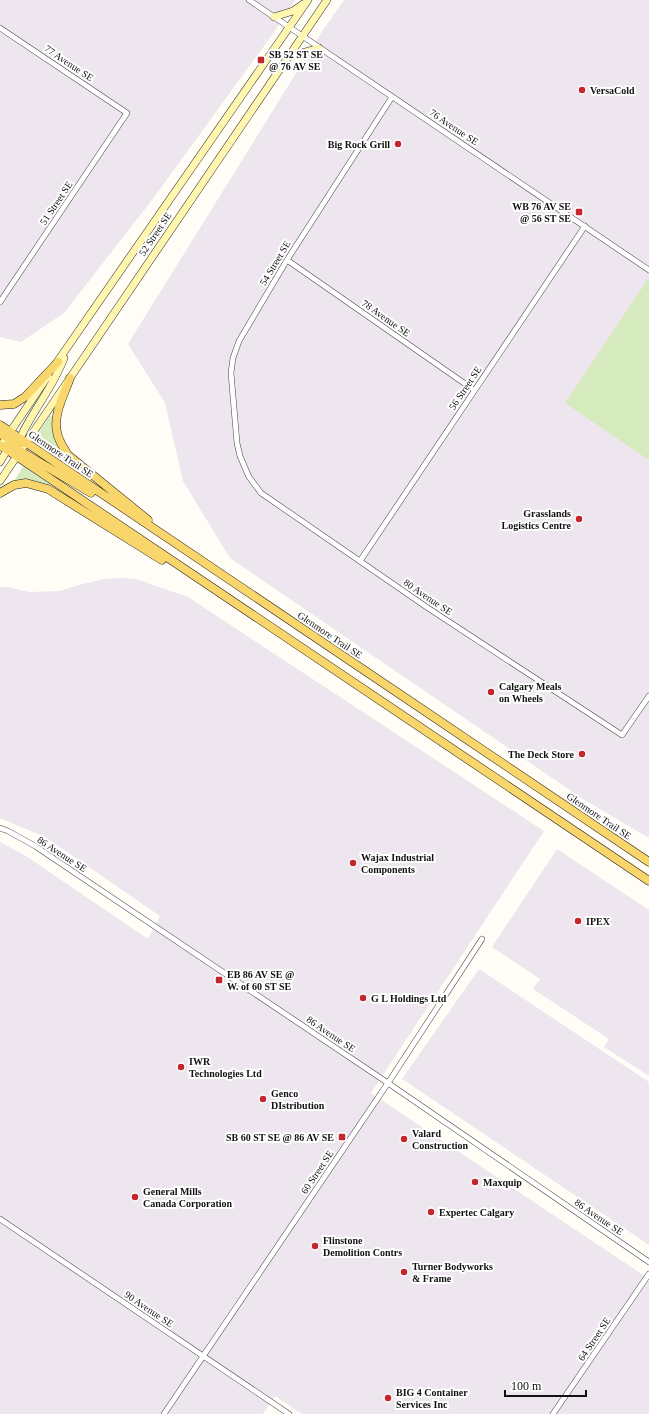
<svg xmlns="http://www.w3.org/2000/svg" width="649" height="1414" font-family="'Times New Roman',serif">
	<rect width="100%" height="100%" fill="#fffdf5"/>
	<path fill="#eee6ef" d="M0 0H295L272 35 155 196 64 313 21 342 0 337Z
		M344 0H649V838L583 799 230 558 183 481 165 403 128 344 321 33Z
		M123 578 136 579 188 597 544 831 371 1093 649 1279V1414H302L275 1396 263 1414H0V842L26 856 148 939 160 916 45 837 0 818V587H8L29 592 60 591 75 586 104 579Z
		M557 849 649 910V1076L604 1047 609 1039 533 989 540 979 492 947Z
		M479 969 649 1082V1245L402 1079Z"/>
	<path fill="#d5ebbd" d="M648 279 649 280V460L565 403Z
		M50 415 52 417V427L54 436 76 466 75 468 37 443 40 439 36 437Z
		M23 466 49 484 48 486 15 482V480Z"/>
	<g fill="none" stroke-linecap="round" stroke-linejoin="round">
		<g stroke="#444" stroke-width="6">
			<path id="street" d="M249 0 649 270
				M0 28 127 113 0 302
				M392 97 287 260 239 341 233 358 231 373 237 443 240 456 249 477 261 493 428 608 622 735 649 696
				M287 260 474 390
				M360 561 585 226
				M0 828 8 831 35 846 388 1083 649 1262
				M0 1219 289 1414
				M164 1414 388 1083 482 939
				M553 1414 649 1274"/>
		</g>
		<g stroke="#333" stroke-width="8">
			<path id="secondary" d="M274 17 293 11 303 4
				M291 56 319 48
				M55 365 308 0
				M18 443C30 413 53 389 64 358
				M0 447 48 376
				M0 462 10 445
				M0 481 327 0"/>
		</g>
		<g stroke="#222" stroke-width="9">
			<path id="primary" d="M70 378C64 395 53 414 57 432 58 440 63 447 68 455L148 520
				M0 405 14 404 25 397 58 362
				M0 425 649 862
				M0 434 18 443H25
				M0 445 649 881
				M6 446 16 449 27 455 91 493
				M0 493 14 485 26 483 48 489 162 560"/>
		</g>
		<use href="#street" stroke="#fff" stroke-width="5"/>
		<use href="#secondary" stroke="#fff6b0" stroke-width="7"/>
		<use href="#primary" stroke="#f9d66b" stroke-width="8"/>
	</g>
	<g fill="#c4262e" stroke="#fff" stroke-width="1.5">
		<rect x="257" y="56" width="8" height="8" rx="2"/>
		<circle cx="582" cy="90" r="4"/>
		<circle cx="398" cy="144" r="4"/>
		<rect x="575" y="208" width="8" height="8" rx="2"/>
		<circle cx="579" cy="519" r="4"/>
		<circle cx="491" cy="692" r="4"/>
		<circle cx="582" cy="754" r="4"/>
		<circle cx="353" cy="863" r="4"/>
		<circle cx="578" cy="921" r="4"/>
		<rect x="215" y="976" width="8" height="8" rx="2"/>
		<circle cx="363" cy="998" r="4"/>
		<circle cx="181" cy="1067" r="4"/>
		<circle cx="263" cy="1099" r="4"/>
		<rect x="338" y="1133" width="8" height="8" rx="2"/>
		<circle cx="404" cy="1139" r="4"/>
		<circle cx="475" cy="1182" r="4"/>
		<circle cx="135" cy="1197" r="4"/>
		<circle cx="431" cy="1212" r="4"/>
		<circle cx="315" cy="1246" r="4"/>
		<circle cx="404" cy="1272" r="4"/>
		<circle cx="388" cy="1398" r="4"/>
	</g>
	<g text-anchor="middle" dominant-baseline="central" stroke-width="4" stroke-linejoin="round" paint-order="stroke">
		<g font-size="10" font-weight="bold" fill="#111" stroke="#fff" text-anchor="start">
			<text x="269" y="54">SB 52 ST SE<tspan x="269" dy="12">@ 76 AV SE</tspan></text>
			<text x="590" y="90">VersaCold</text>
			<text x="390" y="144" text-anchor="end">Big Rock Grill</text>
			<text x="571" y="206" text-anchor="end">WB 76 AV SE<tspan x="571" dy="12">@ 56 ST SE</tspan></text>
			<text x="571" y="513" text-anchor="end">Grasslands<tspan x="571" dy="12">Logistics Centre</tspan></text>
			<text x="499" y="686">Calgary Meals<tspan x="499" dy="12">on Wheels</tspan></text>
			<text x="574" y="754" text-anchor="end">The Deck Store</text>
			<text x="361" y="857">Wajax Industrial<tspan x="361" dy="12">Components</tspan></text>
			<text x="586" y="921">IPEX</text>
			<text x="227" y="974">EB 86 AV SE @<tspan x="227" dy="12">W. of 60 ST SE</tspan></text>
			<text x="371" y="998">G L Holdings Ltd</text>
			<text x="189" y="1061">IWR<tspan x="189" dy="12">Technologies Ltd</tspan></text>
			<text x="271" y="1093">Genco<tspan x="271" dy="12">DIstribution</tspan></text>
			<text x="412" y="1133">Valard<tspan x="412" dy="12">Construction</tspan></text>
			<text x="334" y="1137" text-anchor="end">SB 60 ST SE @ 86 AV SE</text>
			<text x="483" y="1182">Maxquip</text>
			<text x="143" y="1191">General Mills<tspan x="143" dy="12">Canada Corporation</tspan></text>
			<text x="439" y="1212">Expertec Calgary</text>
			<text x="323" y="1240">Flinstone<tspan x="323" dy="12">Demolition Contrs</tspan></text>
			<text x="412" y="1266">Turner Bodyworks<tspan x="412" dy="12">&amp; Frame</tspan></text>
			<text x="396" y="1392">BIG 4 Container<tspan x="396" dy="12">Services Inc</tspan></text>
		</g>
		<g font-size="10" fill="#111" stroke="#fff">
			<text transform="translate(69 63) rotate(34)">77 Avenue SE</text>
			<text transform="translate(454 127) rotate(34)">76 Avenue SE</text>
			<text transform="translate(56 203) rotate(-56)">51 Street SE</text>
			<text transform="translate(155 234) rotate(-56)">52 Street SE</text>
			<text transform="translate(275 263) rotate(-59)">54 Street SE</text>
			<text transform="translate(386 318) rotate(35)">78 Avenue SE</text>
			<text transform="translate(465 388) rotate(-56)">56 Street SE</text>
			<text transform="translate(61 454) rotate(34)">Glenmore Trail SE</text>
			<text transform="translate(428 597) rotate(34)">80 Avenue SE</text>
			<text transform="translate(330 635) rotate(34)">Glenmore Trail SE</text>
			<text transform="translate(599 816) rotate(34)">Glenmore Trail SE</text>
			<text transform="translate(62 854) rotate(33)">86 Avenue SE</text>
			<text transform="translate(331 1034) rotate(34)">86 Avenue SE</text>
			<text transform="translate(317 1172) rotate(-56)">60 Street SE</text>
			<text transform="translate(599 1217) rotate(34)">86 Avenue SE</text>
			<text transform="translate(149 1309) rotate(34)">90 Avenue SE</text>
			<text transform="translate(594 1339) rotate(-56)">64 Street SE</text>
		</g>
	</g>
	<path d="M505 1390v6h81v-6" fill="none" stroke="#111111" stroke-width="2"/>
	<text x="511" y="1390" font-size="12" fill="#111111" stroke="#ffffff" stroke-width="3" paint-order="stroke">100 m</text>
</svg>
